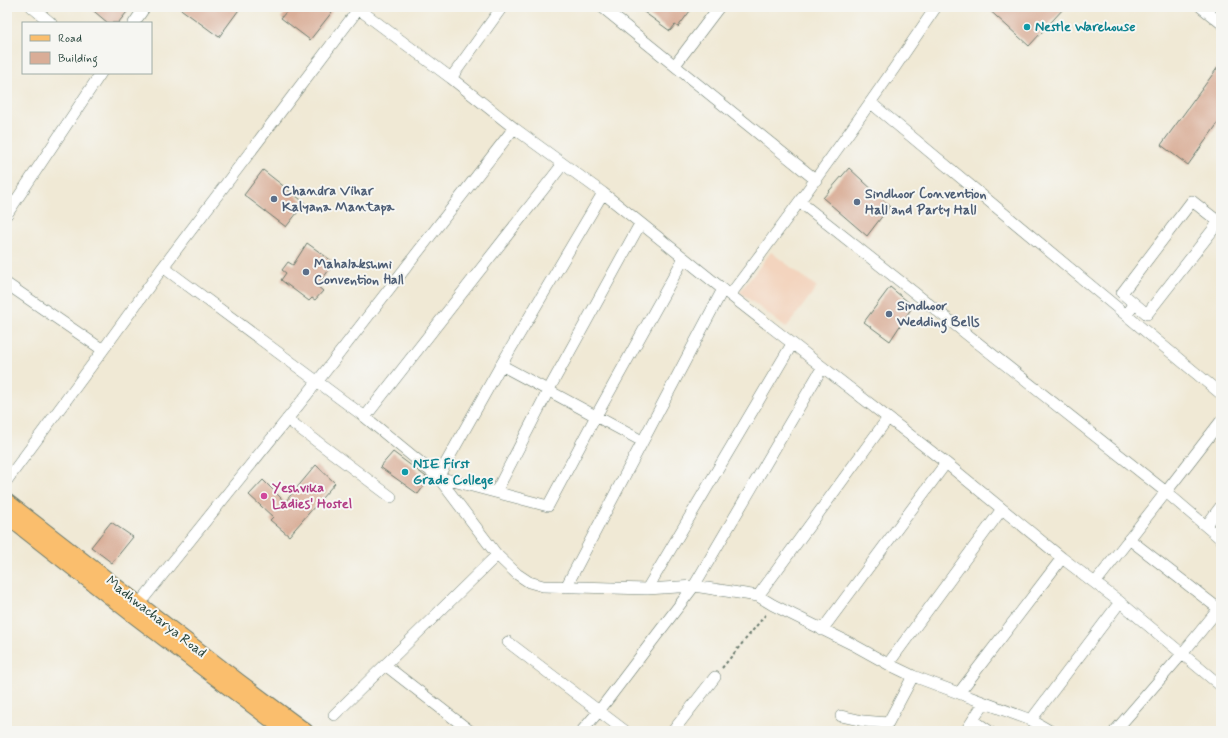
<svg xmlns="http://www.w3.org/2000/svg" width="1228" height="738" font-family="Mynerve,sans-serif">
	<rect width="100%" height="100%" fill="#f6f6f2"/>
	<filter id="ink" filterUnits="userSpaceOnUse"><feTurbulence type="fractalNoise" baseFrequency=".025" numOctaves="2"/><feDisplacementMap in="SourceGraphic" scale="8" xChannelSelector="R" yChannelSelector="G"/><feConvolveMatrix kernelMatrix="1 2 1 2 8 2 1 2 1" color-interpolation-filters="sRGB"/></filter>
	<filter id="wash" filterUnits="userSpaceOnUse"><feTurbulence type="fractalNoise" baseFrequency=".012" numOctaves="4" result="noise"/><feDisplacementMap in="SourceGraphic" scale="16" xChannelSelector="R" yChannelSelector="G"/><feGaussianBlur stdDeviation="0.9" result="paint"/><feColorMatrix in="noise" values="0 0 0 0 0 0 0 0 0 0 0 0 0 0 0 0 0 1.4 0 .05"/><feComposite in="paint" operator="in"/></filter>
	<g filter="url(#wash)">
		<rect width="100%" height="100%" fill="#f0e9d5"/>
		<path fill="#f3d4be" d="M771 252 817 287 786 328 740 292Z"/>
		<g id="blocks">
			<path fill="#d9ad97" d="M89 7H131L118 23H108Z
				M178 7H241L219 37Z
				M290 7H325L332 12 310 40 281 18Z
				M637 7H693L678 27 675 25 670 31Z
				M986 7H1065L1029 46Z
				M1221 63V119L1188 165 1161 145Z
				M849 168 890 206 867 236 823 198Z
				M263 170 305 203 286 227 244 195Z
				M307 243 332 261 329 264 332 266 317 286 323 291 315 300 312 298 309 301 281 280 286 273 282 270 288 262 293 265Z
				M890 287 913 306 890 341 864 322Z
				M393 452 429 479 418 494 380 467Z
				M316 465 335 483 289 536 270 520 273 517 249 495 263 480 285 502Z
				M111 522 133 537 112 563 91 547Z"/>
		</g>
	</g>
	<g filter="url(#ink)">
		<use href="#blocks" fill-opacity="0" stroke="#68796c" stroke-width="1"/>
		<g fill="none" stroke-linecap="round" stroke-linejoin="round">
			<g stroke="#68796c" stroke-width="12">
				<path id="minor" d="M32 7 51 23
					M356 7 451 78 514 128 603 193 684 258 730 295 946 463 1062 558 1120 602 1221 686
					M602 7 816 180
					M1201 7 1221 23
					M134 23 145 7
					M675 65 719 7
					M451 78 502 7
					M871 103 1221 394
					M800 202 1166 492 1095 583
					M7 214 101 73
					M163 267 365 417 438 477 497 555 517 574 529 582 543 586 647 589 694 586 758 596 773 605 852 644 888 664 913 676 1031 720 1050 731
					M7 284 103 350
					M730 295C801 201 870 105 936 7
					M1126 315 1135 304 1122 293 1192 201 1219 222 1147 314 1135 304
					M501 365 642 441
					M365 417 563 164
					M287 419 391 497
					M1221 421 1166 492 1221 539
					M438 477 548 506 596 416 684 258
					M438 477 501 365 603 193
					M7 480 103 350 163 267 360 7
					M496 492 548 391 640 224
					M1206 526 1221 506
					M1129 539 1219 609
					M566 587 723 289
					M647 589 792 344
					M758 596 888 418
					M135 609 317 382 514 128
					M822 630 946 463
					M508 642 625 731
					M888 664 1002 509
					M385 665 470 731
					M959 693 1062 558
					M334 715 497 555
					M841 716 863 721 888 723 913 676
					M973 720 989 731
					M1031 720 1120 602
					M582 731 599 711 694 586 822 368
					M673 731 715 677
					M966 731 984 703
					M1115 731 1182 654 1221 606"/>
			</g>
			<g stroke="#68796c" stroke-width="16">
				<path id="major" d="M7 501 239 681 306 731
					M7 517 131 614 285 731"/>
			</g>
			<path stroke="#68796c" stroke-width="2" stroke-dasharray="3 3" stroke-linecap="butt" d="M722 668 767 613"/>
			<use href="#minor" stroke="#fff" stroke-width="11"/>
			<use href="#major" stroke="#fabe6d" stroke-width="14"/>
		</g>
	</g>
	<g fill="#0f9aa8" stroke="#f6f6f2" stroke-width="1.5">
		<circle cx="1027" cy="27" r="4"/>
		<circle cx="405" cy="472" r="4"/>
	</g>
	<g fill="#5c6f8a" stroke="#f6f6f2" stroke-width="1.5">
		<circle cx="274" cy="199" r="4"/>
		<circle cx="857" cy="202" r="4"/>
		<circle cx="306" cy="272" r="4"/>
		<circle cx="889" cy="314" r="4"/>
	</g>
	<circle fill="#d1479c" stroke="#f6f6f2" stroke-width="1.5" cx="264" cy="496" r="4"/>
	<g text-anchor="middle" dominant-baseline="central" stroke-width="4" stroke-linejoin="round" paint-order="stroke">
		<g font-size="14" font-weight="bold" fill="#0d838f" stroke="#f6f6f2" text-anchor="start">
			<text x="1035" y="27">Nestle Warehouse</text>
			<text x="413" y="464">NIE First<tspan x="413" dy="16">Grade College</tspan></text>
		</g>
		<g font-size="14" font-weight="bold" fill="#4e5e75" stroke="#f6f6f2" text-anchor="start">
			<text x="282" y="191">Chandra Vihar<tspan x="282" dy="16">Kalyana Mantapa</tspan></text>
			<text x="865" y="194">Sindhoor Convention<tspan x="865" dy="16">Hall and Party Hall</tspan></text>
			<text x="314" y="264">Mahalakshmi<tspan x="314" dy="16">Convention Hall</tspan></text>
			<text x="897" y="306">Sindhoor<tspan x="897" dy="16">Wedding Bells</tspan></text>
		</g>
		<g font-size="14" font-weight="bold" fill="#b23c85" stroke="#f6f6f2" text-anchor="start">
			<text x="272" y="488">Yeshvika<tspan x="272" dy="16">Ladies' Hostel</tspan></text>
		</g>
		<g font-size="14" fill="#1f3d34" stroke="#f6f6f2">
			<text transform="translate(156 617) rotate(38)">Madhwacharya Road</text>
		</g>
	</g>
	<rect width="1228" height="738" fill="none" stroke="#f6f6f2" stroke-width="24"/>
	<rect x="22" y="22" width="130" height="52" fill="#f6f6f2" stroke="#a0aca6"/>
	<rect x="30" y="35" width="20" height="6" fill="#fabe6d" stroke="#a0aca6"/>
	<text x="58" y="42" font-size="12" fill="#1f3d34">Road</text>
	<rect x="30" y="52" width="20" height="12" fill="#d9ad97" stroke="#a0aca6"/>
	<text x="58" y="62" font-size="12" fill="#1f3d34">Building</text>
</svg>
